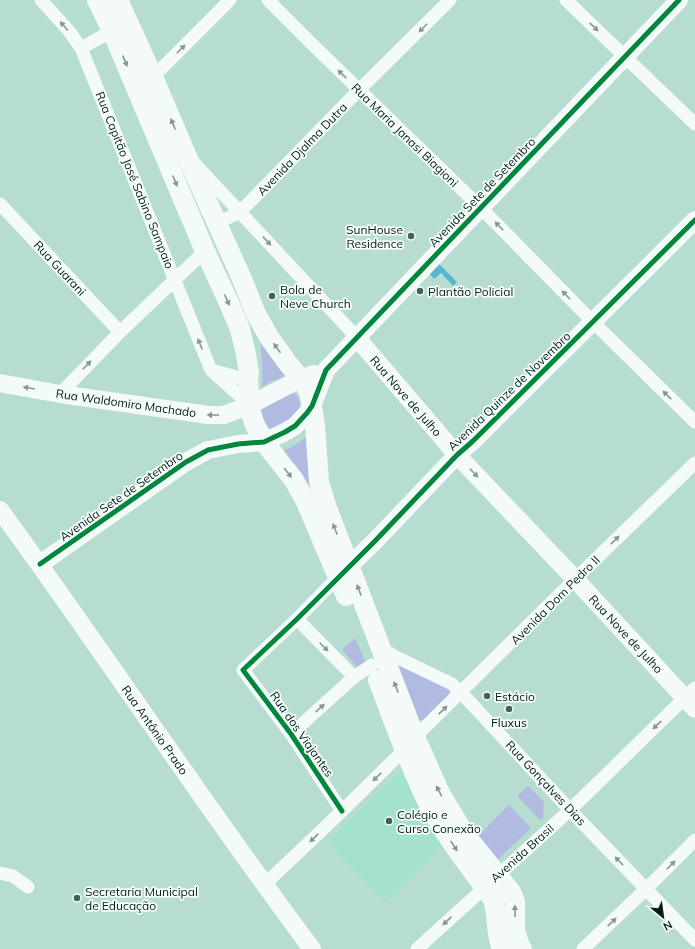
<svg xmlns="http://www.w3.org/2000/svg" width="695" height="949" font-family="Mulish,sans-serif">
	<rect width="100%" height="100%" fill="#b6ddcf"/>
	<path fill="#a4e2cc" d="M403 768 443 846 386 902 327 842Z"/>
	<path fill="#b1bbe2" d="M260 342C268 355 277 365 288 375L270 382 262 387C263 372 262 358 260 342Z
		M291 391C298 395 300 401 300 409L284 425 270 430 262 418 259 408Z
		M309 435 314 493 283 451 292 447Z
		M355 638 366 663 358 668 342 650Z
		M393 661 449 689V695L424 720 418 721Z
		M528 786 544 802 543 819H539L519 798 518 795Z
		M509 805 531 828 492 865 472 835 474 825 481 833Z"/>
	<path fill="#59b6d3" d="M438 263 457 282 453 286 441 273 434 279 428 272Z"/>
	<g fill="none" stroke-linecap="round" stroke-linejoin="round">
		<path stroke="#f4faf8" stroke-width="13" d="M41 0 69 31 81 48 211 370 248 380
			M268 0 313 45 481 208 593 322 695 422
			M566 0 695 124
			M81 48 112 31
			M153 77 230 0
			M195 164 348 328 357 338
			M0 204 120 332
			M217 223 240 212 359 90 450 0
			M214 373 250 405
			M60 394 120 332 205 251
			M338 577 297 619 243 670 291 734 342 811
			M297 619 354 677
			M381 648 394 656 452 684 468 700 570 810 695 940
			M291 734 354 677 372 665
			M415 737 575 579 695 463
			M0 873 13 876 28 887
			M264 885 342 811 405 749
			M417 949 570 810 695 688
			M583 949 646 889 695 840"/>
		<path stroke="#f4faf8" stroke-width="18" d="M357 338 457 455 575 579 695 709
			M0 383 60 394 208 415H224L250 405 300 379 314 374
			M0 510C106 655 204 805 312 949
			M40 564 186 462 208 450 238 444 264 442 285 432 295 426 307 413 312 406 326 370 679 0
			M339 576 375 541 457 455 473 441 695 220"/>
		<path stroke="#f4faf8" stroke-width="20" d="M97 0 112 31 205 251 229 303 240 329 246 354 249 373 248 380 250 405 251 413 255 425 264 442 294 480 306 502 346 596
			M118 0 153 77 185 152 242 279 256 314 269 337 286 361 304 383 309 392 312 406 315 425 319 482 327 508 415 737 441 795 464 833 511 892 515 902V930L520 946 522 949
			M378 680C394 722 409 765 429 805 447 839 471 868 493 899 498 916 495 932 502 949"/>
		<g stroke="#f8fefc" stroke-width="8">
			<path id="cycleway" d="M40 564 186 462 208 450 238 444 264 442 285 432 295 426 307 413 312 406 326 370 679 0
				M342 811 291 734 243 670 297 619 375 541 457 455 473 441 695 220"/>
		</g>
		<use href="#cycleway" stroke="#00873e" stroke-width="5"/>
	</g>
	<defs><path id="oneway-solid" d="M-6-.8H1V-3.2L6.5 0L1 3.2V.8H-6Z"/></defs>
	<g fill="#879793">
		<use href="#oneway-solid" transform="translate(64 26) rotate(-131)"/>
		<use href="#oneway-solid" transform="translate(594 27) rotate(44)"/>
		<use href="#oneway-solid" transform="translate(423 28) rotate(135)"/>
		<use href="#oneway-solid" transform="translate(181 49) rotate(-45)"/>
		<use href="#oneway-solid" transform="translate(125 61) rotate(67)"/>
		<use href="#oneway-solid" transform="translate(342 74) rotate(-136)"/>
		<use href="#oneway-solid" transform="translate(173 124) rotate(-113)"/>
		<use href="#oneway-solid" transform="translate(175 181) rotate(67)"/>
		<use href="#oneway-solid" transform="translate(499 226) rotate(-134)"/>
		<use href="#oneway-solid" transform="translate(267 241) rotate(47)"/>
		<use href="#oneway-solid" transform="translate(566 295) rotate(-134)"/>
		<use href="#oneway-solid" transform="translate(227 300) rotate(66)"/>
		<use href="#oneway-solid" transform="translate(200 344) rotate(-112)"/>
		<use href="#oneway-solid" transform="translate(277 348) rotate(-125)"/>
		<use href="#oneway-solid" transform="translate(87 365) rotate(-46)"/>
		<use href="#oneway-solid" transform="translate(29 388) rotate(-170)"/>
		<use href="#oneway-solid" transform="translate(667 395) rotate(-136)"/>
		<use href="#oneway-solid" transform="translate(213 415) rotate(180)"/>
		<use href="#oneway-solid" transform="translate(288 473) rotate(52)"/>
		<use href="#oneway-solid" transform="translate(474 473) rotate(46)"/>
		<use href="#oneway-solid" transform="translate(335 529) rotate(-111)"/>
		<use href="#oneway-solid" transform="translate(615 540) rotate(-44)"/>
		<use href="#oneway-solid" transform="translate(359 590) rotate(-111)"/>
		<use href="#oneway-solid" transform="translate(324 647) rotate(45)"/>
		<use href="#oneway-solid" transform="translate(396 687) rotate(-111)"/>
		<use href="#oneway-solid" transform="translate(320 708) rotate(-42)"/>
		<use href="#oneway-solid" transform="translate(443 710) rotate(-44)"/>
		<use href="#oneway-solid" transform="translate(657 725) rotate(136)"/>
		<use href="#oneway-solid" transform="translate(377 777) rotate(136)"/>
		<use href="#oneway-solid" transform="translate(439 791) rotate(-117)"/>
		<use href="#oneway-solid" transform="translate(314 838) rotate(136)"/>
		<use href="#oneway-solid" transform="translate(454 846) rotate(57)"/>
		<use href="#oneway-solid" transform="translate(619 861) rotate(-134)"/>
		<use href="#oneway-solid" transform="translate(671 865) rotate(-45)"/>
		<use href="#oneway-solid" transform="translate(515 911) rotate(-91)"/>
		<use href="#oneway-solid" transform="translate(447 921) rotate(137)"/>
		<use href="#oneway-solid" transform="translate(612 922) rotate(-43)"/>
	</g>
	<g fill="#416257" stroke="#f8fefc" stroke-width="1.5">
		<circle cx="411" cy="236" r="4"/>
		<circle cx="420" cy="291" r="4"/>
		<circle cx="272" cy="296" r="4"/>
		<circle cx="487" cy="696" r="4"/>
		<circle cx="509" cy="709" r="4"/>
		<circle cx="389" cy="821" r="4"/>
		<circle cx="77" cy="898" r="4"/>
	</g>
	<g text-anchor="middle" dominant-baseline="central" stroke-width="3.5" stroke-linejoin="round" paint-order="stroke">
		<g font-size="12" fill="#021f17" stroke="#f8fefc">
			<text transform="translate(405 135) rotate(44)">Rua Maria Janasi Biagioni</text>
			<text transform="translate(302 149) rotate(-46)">Avenida Djalma Dutra</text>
			<text transform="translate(135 180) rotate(68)">Rua Capitão José Sabino Sampaio</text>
			<text transform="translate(482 192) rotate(-46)">Avenida Sete de Setembro</text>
			<text transform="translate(60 268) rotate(47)">Rua Guarani</text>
			<text transform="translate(509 391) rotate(-44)">Avenida Quinze de Novembro</text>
			<text transform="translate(406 396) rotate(49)">Rua Nove de Julho</text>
			<text transform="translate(126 403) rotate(8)">Rua Waldomiro Machado</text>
			<text transform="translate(121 496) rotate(-35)">Avenida Sete de Setembro</text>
			<text transform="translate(555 600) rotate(-45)">Avenida Dom Pedro II</text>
			<text transform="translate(626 634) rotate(47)">Rua Nove de Julho</text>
			<text transform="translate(155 730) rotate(55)">Rua Antônio Prado</text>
			<text transform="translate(302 734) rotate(55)">Rua dos Viajantes</text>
			<text transform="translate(546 783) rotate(47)">Rua Gonçalves Dias</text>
			<text transform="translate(522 853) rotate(-42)">Avenida Brasil</text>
		</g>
		<g font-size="12" fill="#021f17" stroke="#f8fefc" text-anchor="start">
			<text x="403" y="229" text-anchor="end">SunHouse<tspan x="403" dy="14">Residence</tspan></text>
			<text x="280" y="289">Bola de<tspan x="280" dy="14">Neve Church</tspan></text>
			<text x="428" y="291">Plantão Policial</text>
			<text x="495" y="696">Estácio</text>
			<text x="509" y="722" text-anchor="middle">Fluxus</text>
			<text x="397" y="814">Colégio e<tspan x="397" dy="14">Curso Conexão</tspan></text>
			<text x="85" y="891">Secretaria Municipal<tspan x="85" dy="14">de Educação</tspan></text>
		</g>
	</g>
	<g transform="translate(663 917) rotate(151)" stroke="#f8fefc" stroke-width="3" paint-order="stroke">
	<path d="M0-3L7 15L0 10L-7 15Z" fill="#021f17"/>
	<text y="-6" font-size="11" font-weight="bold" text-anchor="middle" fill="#021f17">N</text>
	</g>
</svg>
